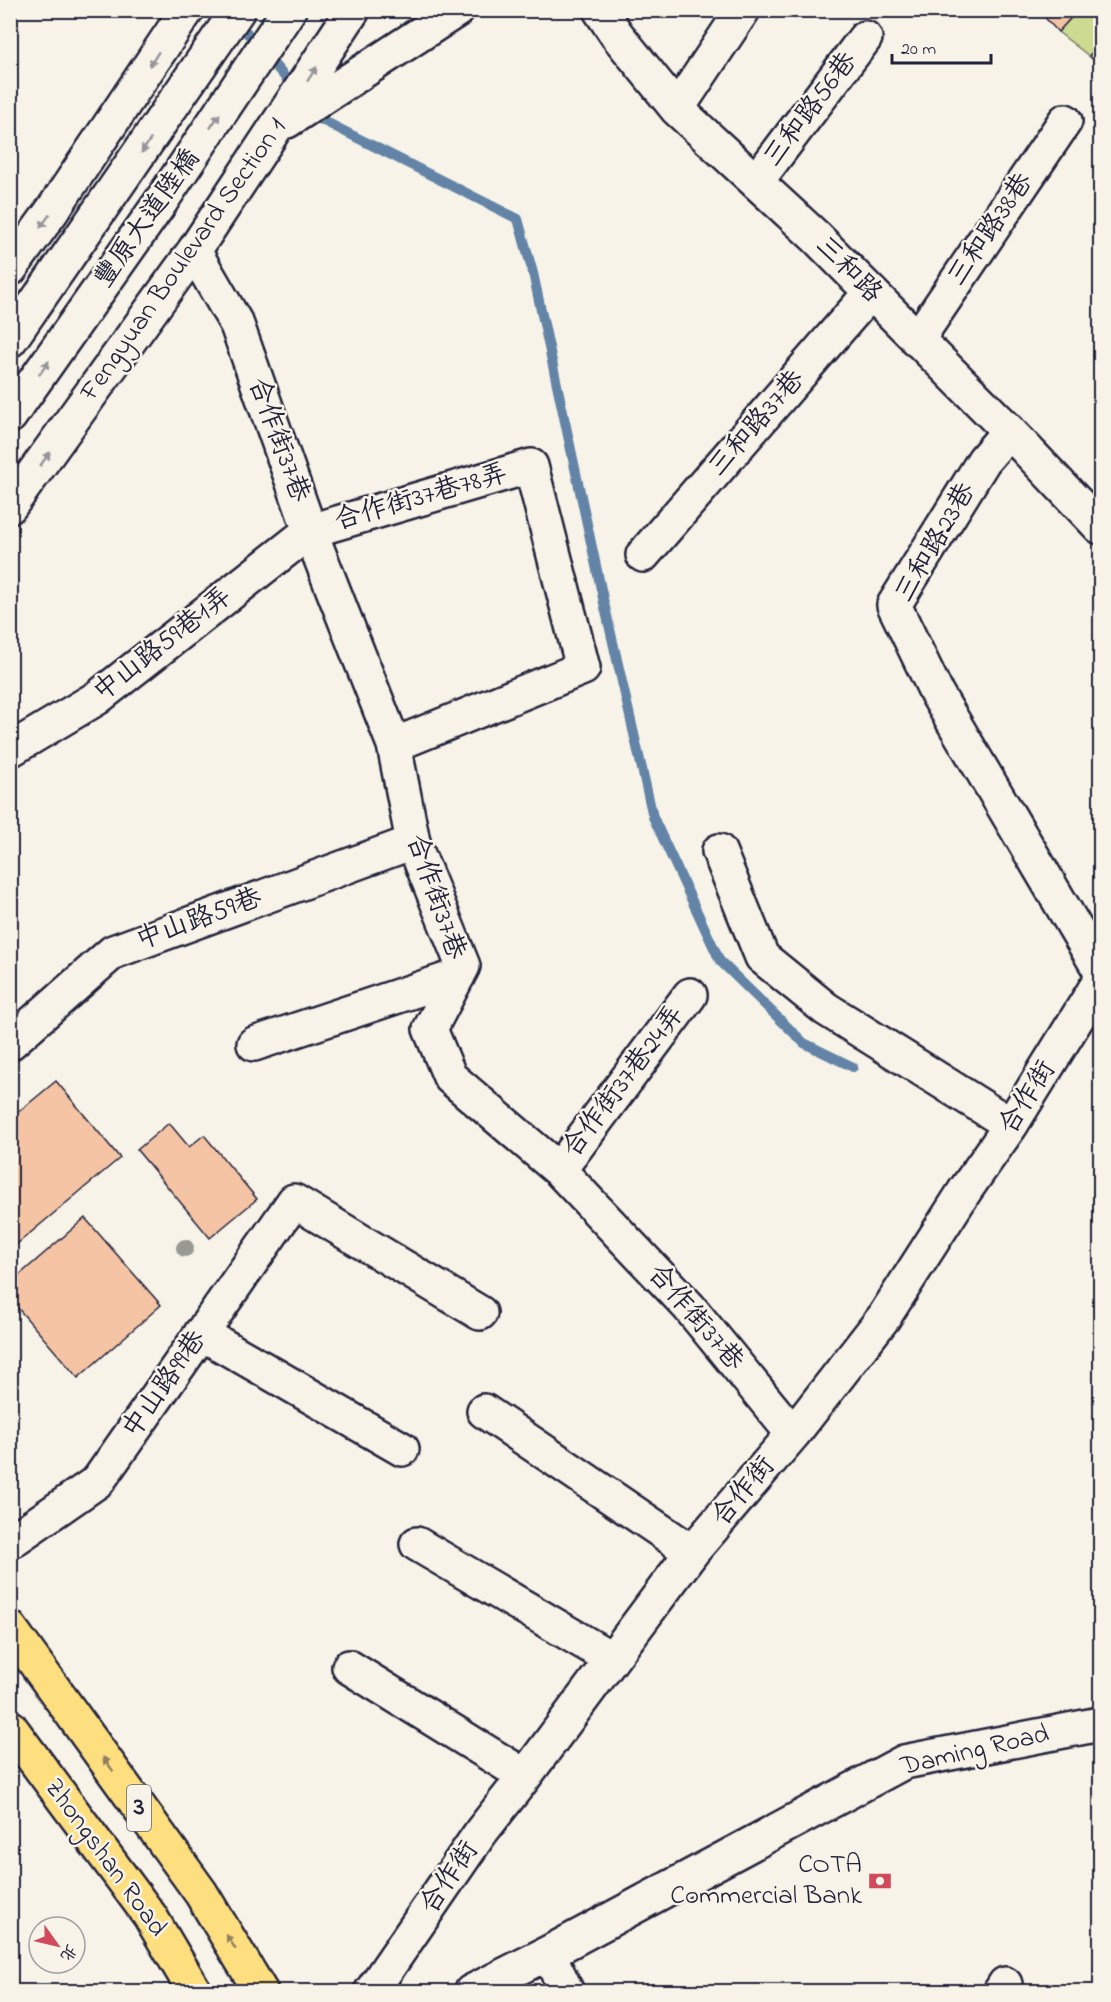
<svg xmlns="http://www.w3.org/2000/svg" width="1111" height="2002" font-family="'Indie Flower','LXGW WenKai TC',sans-serif">
	<rect width="100%" height="100%" fill="#f7f3e8"/>
	<filter id="ink" filterUnits="userSpaceOnUse"><feTurbulence type="fractalNoise" baseFrequency=".0167" numOctaves="2"/><feDisplacementMap in="SourceGraphic" scale="12" xChannelSelector="R" yChannelSelector="G"/><feConvolveMatrix kernelMatrix="1 2 1 2 8 2 1 2 1" color-interpolation-filters="sRGB"/></filter>
	<g filter="url(#ink)">
		<path fill="#ccdb8f" stroke="#777e65" stroke-width="1.5" d="M1078 11H1100V43L1089 56 1058 32Z"/>
		<g fill="none" stroke-linecap="round" stroke-linejoin="round">
			<path stroke="#6384a6" stroke-width="10" d="M236 20 296 90
				M312 109 320 119 518 219 533 273 604 603 653 817 720 961 804 1043 853 1067"/>
		</g>
		<path fill="#f5c4a5" stroke="#22223b" stroke-width="1.5" d="M1038 10H1078L1058 32Z
			M1100 43V66L1089 56Z
			M56 1081 120 1158 17 1244 10 1236V1119Z
			M169 1123 189 1147 204 1135 257 1199 210 1238 137 1150Z
			M85 1218 161 1305 78 1378 10 1299V1283Z"/>
		<g fill="none" stroke-linecap="round" stroke-linejoin="round">
			<g stroke="#22223b" stroke-width="38">
				<path id="minor" d="M600 10 617 35 677 109 816 237 1009 431 1100 527
					M677 109 743 10
					M287 121 457 10
					M756 182 865 38
					M194 251 237 325 310 531 394 745 413 842 463 966 430 1029 450 1077 559 1170 689 1307 793 1434
					M10 269 52 211 187 10
					M10 340 238 10
					M917 340 1065 121
					M10 416 158 206 289 10
					M1009 431 984 460 894 605 937 694 1100 970
					M10 506 194 251 353 10
					M643 555 871 292
					M10 750 97 698 310 531 531 466 583 668 394 745
					M719 851 762 957 826 1009 1011 1125
					M10 1043 113 952 413 842
					M254 1044 458 976
					M559 1170 690 995
					M201 1333 402 1449
					M484 1411 692 1552
					M10 1542 98 1481 294 1201 480 1313
					M417 1544 612 1659
					M349 1667 525 1776
					M548 1953 567 1992
					M371 1992 481 1832 525 1776 612 1659 692 1552 793 1434 884 1317 966 1189 1011 1125 1100 981
					M471 1992 548 1953 904 1762 1100 1724
					M1000 1992 1005 1984"/>
			</g>
			<g stroke="#22223b" stroke-width="38">
				<path id="major" d="M10 1628 201 1893 261 1992
					M10 1727 150 1916 195 1992"/>
			</g>
			<use href="#minor" stroke="#f7f3e8" stroke-width="33"/>
			<use href="#major" stroke="#fedf80" stroke-width="33"/>
		</g>
		<circle fill="#999994" cx="185" cy="1248" r="9"/>
		<defs><path id="oneway-solid" d="M-6-.8H1V-3.2L6.5 0L1 3.2V.8H-6Z" transform="scale(1.5)"/></defs>
		<g fill="#97959a">
			<use href="#oneway-solid" transform="translate(154 59) rotate(123)"/>
			<use href="#oneway-solid" transform="translate(312 74) rotate(-57)"/>
			<use href="#oneway-solid" transform="translate(215 121) rotate(-56)"/>
			<use href="#oneway-solid" transform="translate(146 146) rotate(124)"/>
			<use href="#oneway-solid" transform="translate(45 221) rotate(126)"/>
			<use href="#oneway-solid" transform="translate(44 368) rotate(-55)"/>
			<use href="#oneway-solid" transform="translate(45 459) rotate(-54)"/>
		</g>
		<g fill="#90805e">
			<use href="#oneway-solid" transform="translate(108 1764) rotate(-126)"/>
			<use href="#oneway-solid" transform="translate(231 1942) rotate(-122)"/>
		</g>
	</g>
	<defs>
		<g id="bank-bare" transform="scale(1.8)"><path d="M-6-4H6V4H-6ZM0-2.3a2.3 2.3 0 1 0 0 4.6a2.3 2.3 0 1 0 0-4.6Z" fill="#d1495b" stroke="#f7f3e8" stroke-width="2.5" paint-order="stroke"/></g>
	</defs>
	<g fill-rule="evenodd">
		<use href="#bank-bare" x="880" y="1881"/>
	</g>
	<g text-anchor="middle" dominant-baseline="central" stroke-width="5" stroke-linejoin="round" paint-order="stroke">
		<rect fill="#f7f3e8" stroke="#62616f" stroke-width="1.5" x="127" y="1785" width="24" height="46" rx="4.5"/>
		<g font-size="26" font-weight="bold" fill="#22223b">
			<text x="139" y="1808">3</text>
		</g>
		<g font-size="27" fill="#22223b" stroke="#f7f3e8">
			<text transform="translate(811 110) rotate(-53)">三和路56巷</text>
			<text transform="translate(148 219) rotate(-55)">豐原大道陸橋</text>
			<text transform="translate(991 230) rotate(-56)">三和路38巷</text>
			<text transform="translate(184 260) rotate(-55)">Fengyuan Boulevard Section 1</text>
			<text transform="translate(848 270) rotate(45)">三和路</text>
			<text transform="translate(757 424) rotate(-49)">三和路37巷</text>
			<text transform="translate(278 440) rotate(70)">合作街37巷</text>
			<text transform="translate(421 498) rotate(-16)">合作街37巷78弄</text>
			<text transform="translate(936 543) rotate(-60)">三和路23巷</text>
			<text transform="translate(163 645) rotate(-38)">中山路59巷1弄</text>
			<text transform="translate(435 897) rotate(71)">合作街37巷</text>
			<text transform="translate(199 920) rotate(-20)">中山路59巷</text>
			<text transform="translate(624 1082) rotate(-53)">合作街37巷24弄</text>
			<text transform="translate(1028 1098) rotate(-58)">合作街</text>
			<text transform="translate(695 1318) rotate(49)">合作街37巷</text>
			<text transform="translate(165 1385) rotate(-55)">中山路99巷</text>
			<text transform="translate(744 1492) rotate(-50)">合作街</text>
			<text transform="translate(975 1751) rotate(-13)">Daming Road</text>
			<text transform="translate(105 1858) rotate(54)">Zhongshan Road</text>
			<text transform="translate(450 1878) rotate(-56)">合作街</text>
		</g>
		<g font-size="27" fill="#22223b" stroke="#f7f3e8" text-anchor="end">
			<text x="862" y="1865">COTA<tspan x="862" dy="31">Commercial Bank</tspan></text>
		</g>
	</g>
	<rect width="1111" height="2002" fill="none" stroke="#f7f3e8" stroke-width="36"/>
	<rect x="18" y="18" width="1075" height="1966" fill="none" stroke="#22223b" stroke-width="2" filter="url(#ink)"/>
	<g transform="translate(57 1945) rotate(124)"><circle r="28" fill="#f7f3e8" stroke="#a29fa3" stroke-width="1.5"/>
	<path d="M0-4.5L10 22L0 15L-10 22Z" fill="#d1495b"/>
	<text y="-9" font-size="16" font-weight="bold" text-anchor="middle" fill="#22223b">北</text>
	</g>
	<path d="M892 54v9h99v-9" fill="none" stroke="#22223b" stroke-width="3"/>
	<text x="901" y="54" font-size="18" fill="#22223b" stroke="#f7f3e8" stroke-width="4.5" paint-order="stroke">20 m</text>
</svg>
